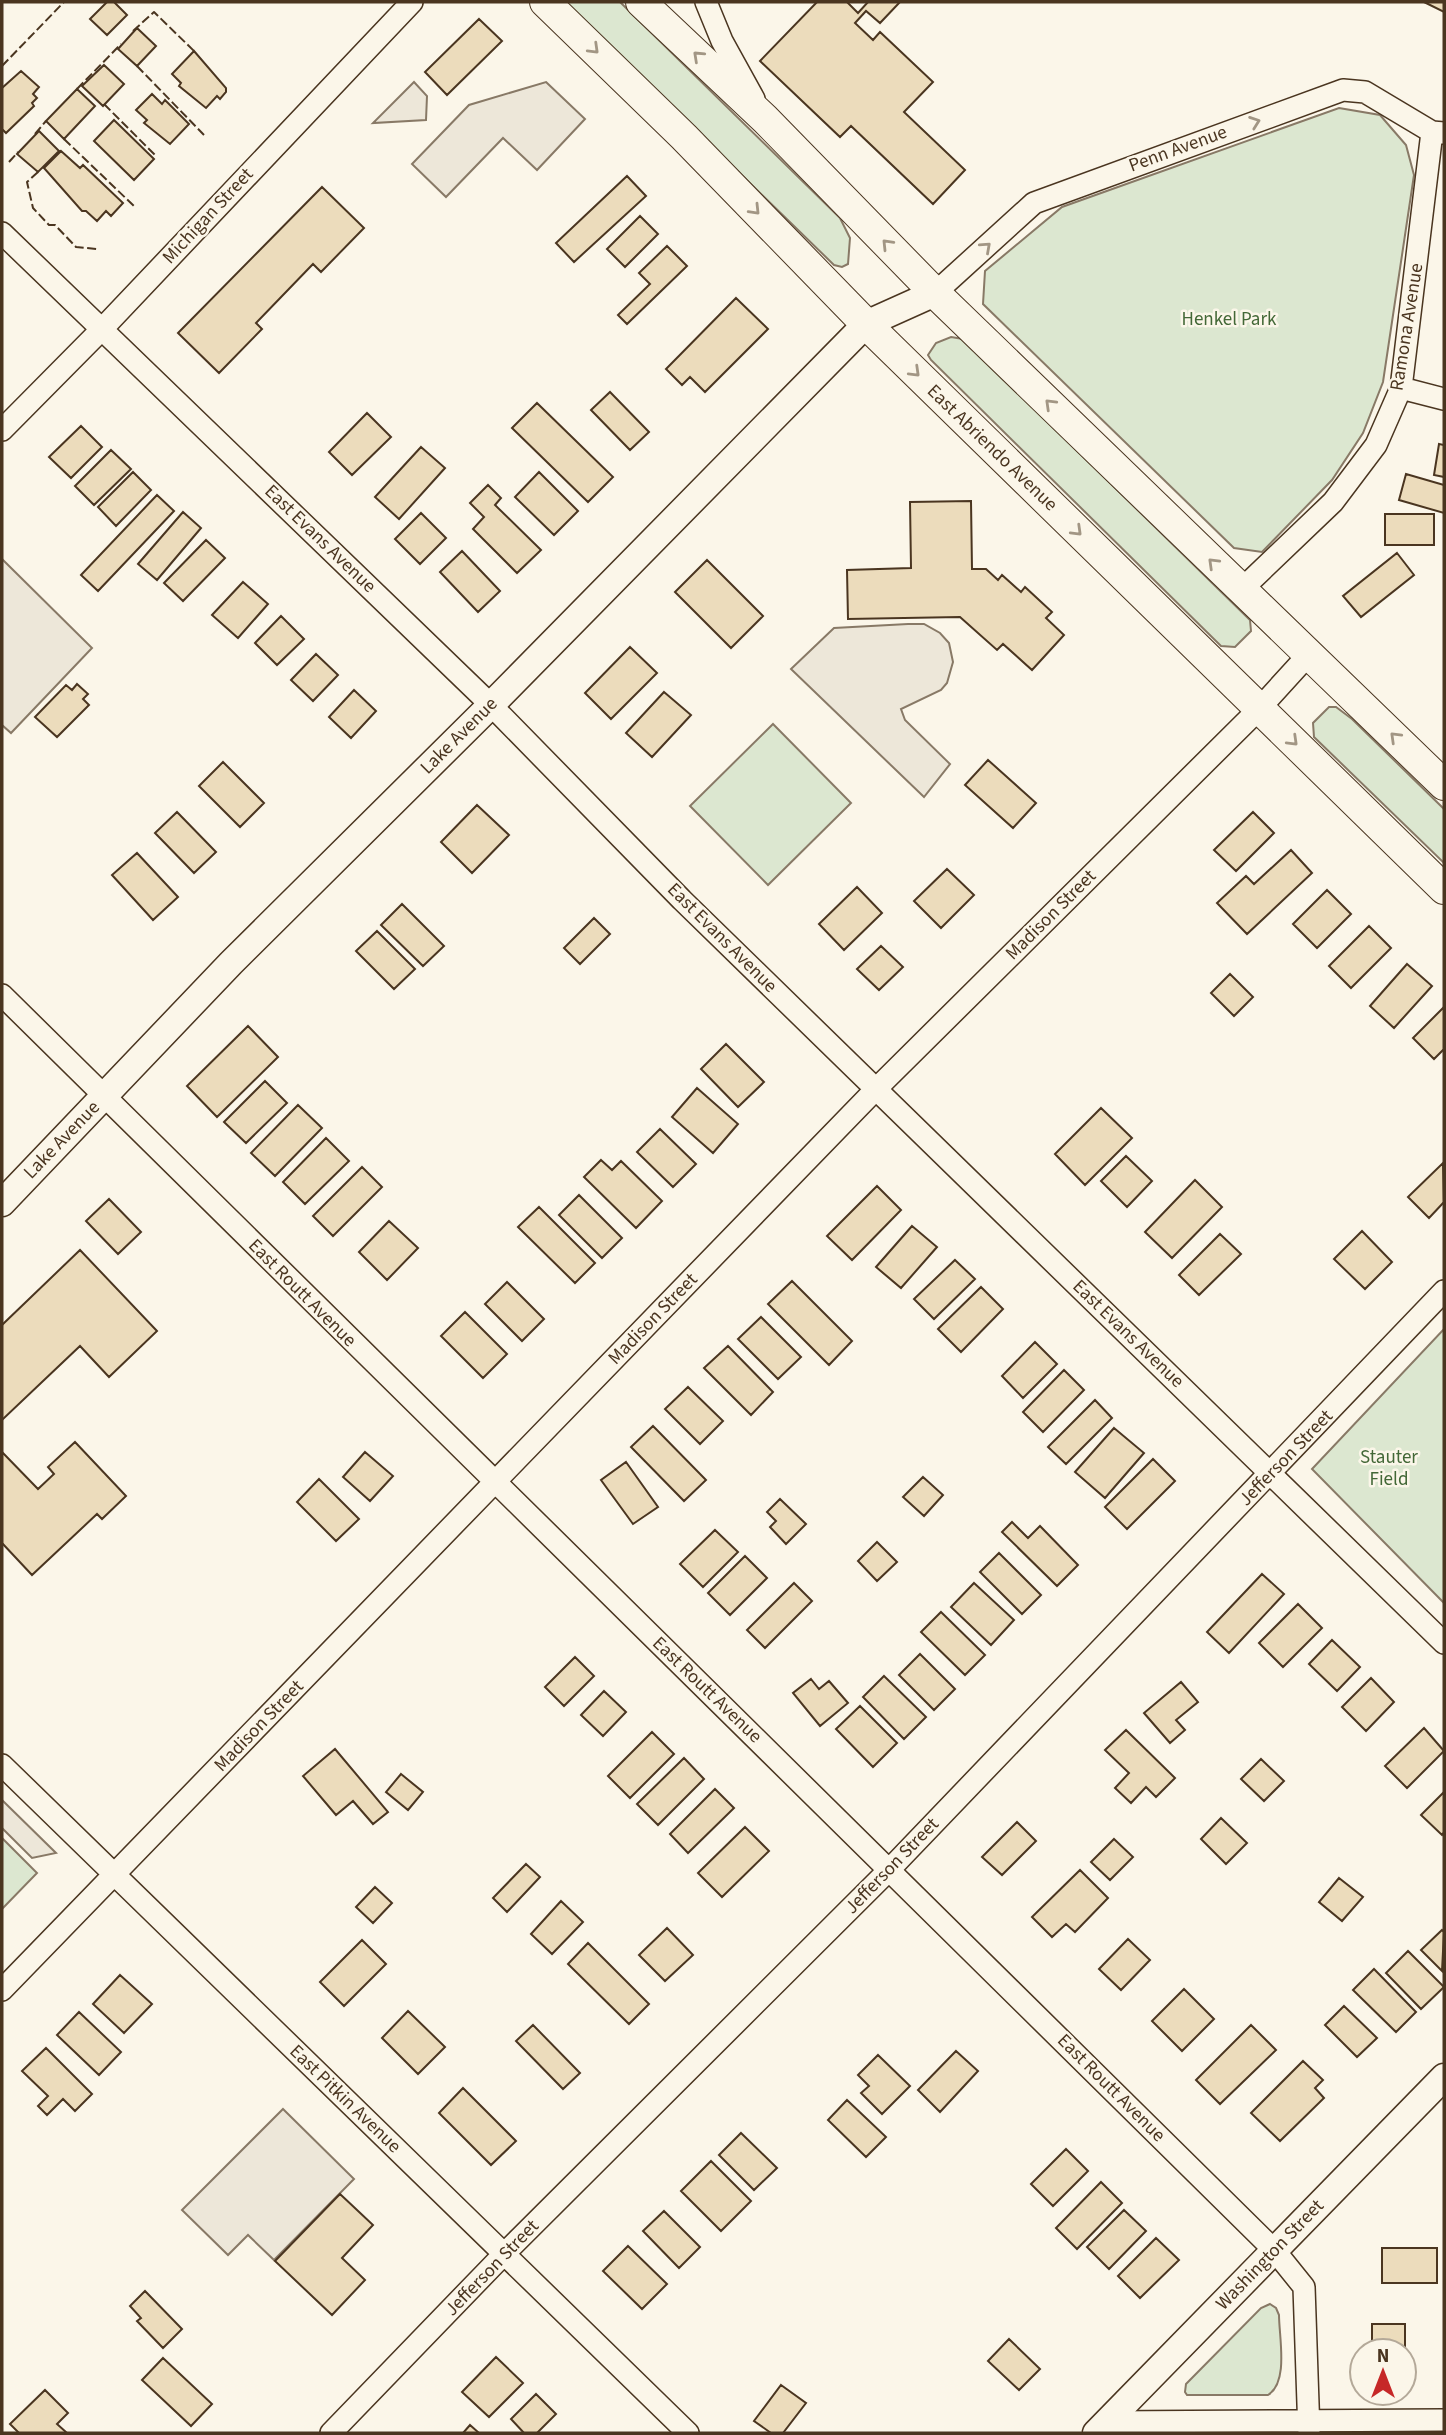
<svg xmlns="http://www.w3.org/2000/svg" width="1446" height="2435" font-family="'Source Sans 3',sans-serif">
	<rect width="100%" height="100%" fill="#fbf6e9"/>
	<path fill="#dce7d0" stroke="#887966" stroke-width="2" d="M564 2H620L840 218 850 238 848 264 842 267 834 265Z
		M1339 108 1380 115 1406 145 1414 175 1383 382 1363 433 1332 480 1262 552 1234 548 983 304 985 271 1062 207Z
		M951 337 963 339 1250 620 1251 631 1235 647 1221 646 931 360 928 355 936 343Z
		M1329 707H1336L1352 719 1444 809V863L1314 737 1313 723Z
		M773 724 851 803 768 885 690 806Z
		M1444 1329V1603L1312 1469Z
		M2 1838 37 1873 2 1909Z
		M1270 2304 1276 2308 1279 2315C1279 2337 1289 2382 1268 2395H1187L1185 2392 1186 2384 1261 2308Z"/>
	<path fill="#ede7d9" stroke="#887966" stroke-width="2" d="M414 82 427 96 426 120 373 123Z
		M546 82 585 119 537 170 503 138 446 197 412 164 469 105Z
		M2 559 92 648 11 733 2 725Z
		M908 624H924L940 633 949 643 953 662 947 683 941 690 901 709 905 720 950 764 924 797 791 669 834 628Z
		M2 1800 56 1853 32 1858 2 1828Z
		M283 2109 354 2179 274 2260 248 2235 228 2255 182 2210Z"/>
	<path fill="#ecdcbc" stroke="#4a3520" stroke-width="2" d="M107 2H114L127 15 107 35 90 19Z
		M817 2H847L858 13 868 2H900L880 23 866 11 855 23 873 40 880 32 933 82 904 112 965 170 933 204 851 126 840 137 760 61Z
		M1424 2H1444V12Z
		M479 19 502 41 447 95 425 72Z
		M137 28 156 46 137 66 118 49Z
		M194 51 226 88V92L220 99 217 96 206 108 179 86 181 83 172 74Z
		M104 65 124 84 103 106 82 86Z
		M21 71 39 87 33 94 37 98 32 103 34 106 6 133 2 129V88Z
		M77 89 95 106 64 139 46 121Z
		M152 94 162 104 165 100 189 124 170 144 144 123 147 120 136 110Z
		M114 120 154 159 134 180 94 141Z
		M39 131 59 151 38 172 17 154Z
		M61 151 80 168 83 165 123 203 111 216 106 211 97 221 86 211H82L44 168Z
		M627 176 646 196 574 262 556 243Z
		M322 187 364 228 321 272 313 264 256 323 262 329 219 373 178 333Z
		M640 216 658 234 625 267 607 249Z
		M667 246 687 266 627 324 618 315 650 284 639 273Z
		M736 298 768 329 705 392 690 377 682 385 666 369Z
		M610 392 649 432 630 450 591 410Z
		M537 403 613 477 588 502 512 428Z
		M367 413 391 437 352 475 329 452Z
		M81 426 102 447 71 478 49 457Z
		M1439 444 1444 445V477L1434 475Z
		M421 447 445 468 399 519 375 497Z
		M111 450 131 469 94 505 75 486Z
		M133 472 151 490 116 526 98 507Z
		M539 472 578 511 554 535 515 497Z
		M1406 474 1444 485V513L1399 500Z
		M488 485 501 498 495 505 541 550 517 573 473 529 484 517 470 503Z
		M157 495 174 511 98 591 81 575Z
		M971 501 972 569H986L998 580 1002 575 1021 592 1025 587 1052 612 1046 618 1064 635 1032 670 1003 644 997 650 960 617 848 619 847 570 911 568 910 502Z
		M183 512 201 528 157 580 138 564Z
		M421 513 446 538 420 564 395 539Z
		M1385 514H1434V545H1385Z
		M206 540 225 558 183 601 164 583Z
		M462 551 500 591 478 612 440 572Z
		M1397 553 1414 575 1361 617 1343 596Z
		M707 560 763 616 731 648 675 592Z
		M243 582 268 604 238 638 212 615Z
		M281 616 304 639 277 665 255 643Z
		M630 647 657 673 611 719 585 693Z
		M316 654 338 675 313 701 291 680Z
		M77 684 88 694 83 699 89 705 57 737 35 717 66 685 72 690Z
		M354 690 376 711 351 738 329 717Z
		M664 692 691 715 652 757 626 733Z
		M988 760 1036 803 1013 828 965 785Z
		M223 762 264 803 240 827 199 786Z
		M477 805 509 835 472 873 441 842Z
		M177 812 216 852 194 873 155 833Z
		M1253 812 1274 833 1236 871 1214 850Z
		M1291 850 1312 873 1247 934 1217 903 1246 876 1254 884Z
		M137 853 178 897 153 920 112 875Z
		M947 869 974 895 941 928 914 901Z
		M857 887 882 913 844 950 819 924Z
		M1327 890 1351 914 1317 948 1293 924Z
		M402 904 444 946 423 966 381 925Z
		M594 918 610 934 580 964 564 948Z
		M1369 926 1391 948 1351 988 1329 966Z
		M377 931 415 969 394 989 356 951Z
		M881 946 903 967 879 990 857 969Z
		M1407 964 1432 986 1394 1028 1370 1006Z
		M1230 974 1253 997 1234 1016 1211 993Z
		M1444 1007V1049L1434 1059 1413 1038Z
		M248 1026 278 1057 217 1117 187 1086Z
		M726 1044 764 1082 738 1107 701 1069Z
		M265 1081 287 1103 246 1143 224 1122Z
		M697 1088 738 1124 713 1153 672 1117Z
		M298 1105 322 1128 275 1176 251 1153Z
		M1101 1108 1132 1138 1085 1185 1055 1154Z
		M660 1129 696 1164 673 1187 637 1152Z
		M326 1138 349 1161 305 1204 283 1182Z
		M1126 1156 1152 1181 1127 1207 1101 1181Z
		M601 1160 612 1170 621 1161 662 1201 636 1228 584 1177Z
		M1443 1163 1444 1202 1429 1218 1408 1197Z
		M362 1167 382 1187 333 1236 313 1216Z
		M1195 1180 1222 1207 1172 1258 1145 1232Z
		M877 1186 901 1210 852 1260 827 1236Z
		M579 1195 622 1238 602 1258 559 1215Z
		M109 1199 141 1232 118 1254 86 1221Z
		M539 1207 595 1263 575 1283 518 1227Z
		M389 1221 418 1248 387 1280 359 1252Z
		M912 1226 937 1247 901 1288 876 1267Z
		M1362 1231 1392 1262 1365 1289 1334 1259Z
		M1220 1234 1241 1254 1199 1295 1179 1275Z
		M80 1250 157 1331 109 1377 80 1346 2 1420V1325Z
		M955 1260 975 1279 934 1319 914 1299Z
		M792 1281 852 1341 829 1365 768 1304Z
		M507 1282 544 1319 522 1341 485 1304Z
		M981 1287 1003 1309 961 1352 938 1329Z
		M465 1312 507 1354 483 1378 441 1336Z
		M761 1317 801 1357 778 1379 738 1339Z
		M1035 1342 1057 1364 1023 1398 1002 1376Z
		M728 1346 773 1392 751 1415 704 1368Z
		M1064 1370 1084 1390 1043 1432 1023 1412Z
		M688 1387 723 1421 700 1444 665 1409Z
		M1095 1400 1112 1418 1066 1464 1048 1447Z
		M653 1426 706 1480 684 1501 631 1447Z
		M1114 1428 1144 1453 1105 1498 1075 1472Z
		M75 1442 126 1496 102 1519 97 1514 32 1575 2 1543V1452L38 1489 54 1474 48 1467Z
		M365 1452 393 1476 370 1501 343 1477Z
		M1153 1459 1175 1481 1127 1529 1105 1507Z
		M626 1462 658 1507 633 1524 601 1480Z
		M923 1477 943 1495 924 1516 903 1497Z
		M319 1479 359 1519 336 1541 297 1502Z
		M780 1499 806 1524 786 1544 770 1527 776 1521 767 1512Z
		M1012 1522 1028 1538 1040 1526 1078 1565 1057 1586 1002 1532Z
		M715 1530 738 1552 703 1587 680 1564Z
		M877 1542 897 1562 877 1581 858 1561Z
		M999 1553 1041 1595 1022 1614 980 1572Z
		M745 1556 767 1578 730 1615 708 1593Z
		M1262 1574 1284 1594 1229 1653 1207 1632Z
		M794 1583 812 1601 765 1648 747 1630Z
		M974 1583 1014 1620 991 1645 951 1607Z
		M1298 1604 1322 1628 1283 1667 1259 1643Z
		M941 1612 985 1655 965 1675 921 1632Z
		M1332 1640 1360 1667 1337 1691 1309 1664Z
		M920 1654 955 1689 934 1710 899 1675Z
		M575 1657 594 1676 564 1706 545 1687Z
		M884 1676 926 1717 904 1739 863 1697Z
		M1371 1678 1394 1702 1366 1731 1342 1707Z
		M811 1679 819 1689 829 1681 848 1703 820 1726 793 1693Z
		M1181 1682 1198 1702 1176 1720 1185 1730 1170 1743 1144 1713Z
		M604 1691 626 1712 603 1736 581 1715Z
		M860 1706 897 1743 873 1767 836 1729Z
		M1424 1728 1444 1751 1407 1788 1385 1766Z
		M1126 1730 1175 1778 1156 1797 1146 1787 1131 1803 1115 1788 1129 1773 1105 1750Z
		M652 1732 674 1754 630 1798 608 1776Z
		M335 1749 388 1812 373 1824 353 1801 336 1815 303 1776Z
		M684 1758 704 1779 658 1825 637 1804Z
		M1261 1759 1284 1781 1264 1801 1241 1779Z
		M401 1774 423 1792 408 1810 386 1792Z
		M715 1789 734 1808 688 1853 670 1834Z
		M1444 1792V1832L1442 1835 1421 1815Z
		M1221 1818 1247 1843 1226 1864 1201 1839Z
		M1017 1822 1036 1841 1002 1875 982 1857Z
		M745 1827 769 1851 722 1897 698 1873Z
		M1114 1839 1133 1857 1110 1880 1091 1862Z
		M526 1864 540 1877 507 1912 493 1898Z
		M1080 1870 1108 1898 1075 1932 1066 1924 1052 1937 1032 1917Z
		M1339 1878 1363 1897 1342 1921 1319 1902Z
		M375 1887 392 1903 373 1923 356 1907Z
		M561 1901 583 1922 552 1954 531 1934Z
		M667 1928 693 1955 665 1981 639 1955Z
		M1442 1930 1444 1932 1442 1971 1421 1950Z
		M1128 1939 1150 1960 1121 1990 1099 1969Z
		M362 1940 386 1964 344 2006 320 1982Z
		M588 1943 649 2004 629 2024 568 1964Z
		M1408 1951 1444 1987 1421 2009 1386 1973Z
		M1374 1969 1416 2012 1396 2032 1353 1990Z
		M120 1975 152 2004 124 2033 93 2004Z
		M1184 1989 1214 2019 1182 2051 1152 2021Z
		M1344 2006 1377 2038 1357 2057 1325 2025Z
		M408 2011 445 2047 418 2074 382 2038Z
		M79 2012 121 2052 99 2075 57 2035Z
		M533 2025 580 2073 563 2089 516 2041Z
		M1251 2025 1276 2050 1220 2104 1196 2080Z
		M46 2048 92 2094 75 2111 63 2099 47 2115 38 2106 48 2096 22 2071Z
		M956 2051 978 2071 940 2112 918 2090Z
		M878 2055 910 2086 882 2114 861 2093 869 2086 858 2075Z
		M1303 2061 1323 2080 1315 2088 1324 2098 1280 2141 1251 2113Z
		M463 2088 516 2141 491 2165 439 2113Z
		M847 2100 886 2137 866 2157 828 2120Z
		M741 2133 777 2168 754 2190 719 2155Z
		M1066 2149 1088 2171 1053 2206 1031 2184Z
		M711 2161 751 2201 721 2231 681 2191Z
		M1101 2182 1122 2203 1077 2249 1056 2228Z
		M340 2194 373 2225 342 2258 365 2280 332 2315 275 2261Z
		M1124 2210 1146 2231 1109 2269 1087 2247Z
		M664 2211 700 2247 679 2268 643 2231Z
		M1156 2238 1179 2260 1140 2298 1118 2276Z
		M628 2246 667 2284 642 2309 603 2271Z
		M1382 2248H1437V2283H1382Z
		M145 2291 182 2329 163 2348 137 2321 141 2318 130 2306Z
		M1372 2324H1405V2359L1404 2351H1372Z
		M1009 2339 1040 2369 1019 2390 988 2361Z
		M496 2357 523 2383 489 2417 462 2392Z
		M163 2358 212 2404 191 2426 142 2380Z
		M781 2385 806 2403 783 2433H771L754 2421Z
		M45 2390 68 2413 57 2424 67 2433H19L10 2424Z
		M536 2394 556 2414 537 2433H524L511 2419Z
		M470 2425 479 2433H463Z"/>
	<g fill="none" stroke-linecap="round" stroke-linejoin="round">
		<g stroke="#4a3520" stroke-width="24">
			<path id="minor" d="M706 2 722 41 754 99
				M2 233 491 705 682 900 1444 1643
				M935 293 1034 203 1343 90 1365 92 1432 132 1444 133
				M1401 388 1444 399
				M2 430 103 328 412 2
				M1241 590 1333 502 1376 445 1401 388 1432 132
				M2 995 1275 2251 1304 2287 1309 2433
				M2 1765 688 2433
				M2 1990 876 1089 1259 709 1310 653
				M1107 2422 1444 2420
				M331 2433 504 2254 890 1869 1444 1291"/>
		</g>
		<g stroke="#4a3520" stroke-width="29">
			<path id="tertiary" d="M2 1203 231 963 491 705 866 324 935 293
				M1096 2433 1444 2077"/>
		</g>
		<g stroke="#4a3520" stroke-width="32">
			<path id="secondary" d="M545 2 684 137 866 324 1444 889
				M641 2 765 119 935 293 1444 785"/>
		</g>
		<use href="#minor" stroke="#fbf6e9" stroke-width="21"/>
		<use href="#tertiary" stroke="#fbf6e9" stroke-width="26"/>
		<use href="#secondary" stroke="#fbf6e9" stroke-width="30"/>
		<path stroke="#4a3520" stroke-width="2" stroke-dasharray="9 3.5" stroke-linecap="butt" d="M133 31 154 12 194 51
			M2 66 64 2
			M137 66 204 135
			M77 89 121 44
			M104 104 157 157
			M35 134 46 121
			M64 139 135 207
			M9 162 18 152
			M38 172 27 182 33 208 49 225H55L76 247 97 249"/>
	</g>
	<defs><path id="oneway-chevron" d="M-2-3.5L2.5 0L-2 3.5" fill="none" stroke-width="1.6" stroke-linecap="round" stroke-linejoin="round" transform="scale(1.75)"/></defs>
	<g stroke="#a29684">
		<use href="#oneway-chevron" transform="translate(594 49) rotate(44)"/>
		<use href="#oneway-chevron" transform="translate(698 56) rotate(-137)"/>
		<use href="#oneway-chevron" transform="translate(1255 122) rotate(-20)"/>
		<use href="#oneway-chevron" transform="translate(755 210) rotate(46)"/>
		<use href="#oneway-chevron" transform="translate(887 244) rotate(-134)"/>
		<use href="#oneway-chevron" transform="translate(986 247) rotate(-42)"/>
		<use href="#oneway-chevron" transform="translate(915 372) rotate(44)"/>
		<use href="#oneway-chevron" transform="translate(1050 404) rotate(-136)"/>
		<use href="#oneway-chevron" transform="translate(1077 531) rotate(44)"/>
		<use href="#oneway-chevron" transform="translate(1213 563) rotate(-136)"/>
		<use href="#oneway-chevron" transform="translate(1395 737) rotate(-136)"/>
		<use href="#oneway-chevron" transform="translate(1293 741) rotate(44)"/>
	</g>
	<g text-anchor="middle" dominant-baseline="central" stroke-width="5" stroke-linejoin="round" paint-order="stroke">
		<g font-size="19" fill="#4a3520" stroke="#fbf6e9">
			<text transform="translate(1178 149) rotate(-20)">Penn Avenue</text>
			<text transform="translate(208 216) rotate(-47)">Michigan Street</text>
			<text transform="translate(1407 327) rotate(-81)">Ramona Avenue</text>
			<text transform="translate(992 448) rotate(44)">East Abriendo Avenue</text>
			<text transform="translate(320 539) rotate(44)">East Evans Avenue</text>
			<text transform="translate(459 736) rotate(-45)">Lake Avenue</text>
			<text transform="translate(1051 915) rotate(-45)">Madison Street</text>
			<text transform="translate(722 938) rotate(45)">East Evans Avenue</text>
			<text transform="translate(62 1140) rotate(-46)">Lake Avenue</text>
			<text transform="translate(302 1293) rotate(45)">East Routt Avenue</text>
			<text transform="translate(653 1319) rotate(-46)">Madison Street</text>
			<text transform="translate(1128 1334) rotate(44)">East Evans Avenue</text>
			<text transform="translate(1286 1458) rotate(-46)">Jefferson Street</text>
			<text transform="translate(707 1690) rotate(44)">East Routt Avenue</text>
			<text transform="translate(259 1726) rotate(-46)">Madison Street</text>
			<text transform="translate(892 1866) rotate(-46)">Jefferson Street</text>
			<text transform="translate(1111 2088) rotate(45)">East Routt Avenue</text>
			<text transform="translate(345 2099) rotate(44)">East Pitkin Avenue</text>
			<text transform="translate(1270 2255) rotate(-46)">Washington Street</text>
			<text transform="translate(492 2268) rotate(-46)">Jefferson Street</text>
		</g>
		<g font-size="19" fill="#436837" stroke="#fbf6e9">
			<text x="1229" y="319">Henkel Park</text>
			<text x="1389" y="1457">Stauter<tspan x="1389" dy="22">Field</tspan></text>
		</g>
	</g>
	<rect width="1446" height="2435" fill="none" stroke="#4a3520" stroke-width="7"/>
	<g transform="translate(1383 2372)"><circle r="33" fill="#fbf6e9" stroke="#b4a999" stroke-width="2"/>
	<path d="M0-5L12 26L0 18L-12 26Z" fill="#c62828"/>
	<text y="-10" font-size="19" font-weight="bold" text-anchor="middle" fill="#4a3520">N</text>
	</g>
</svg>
